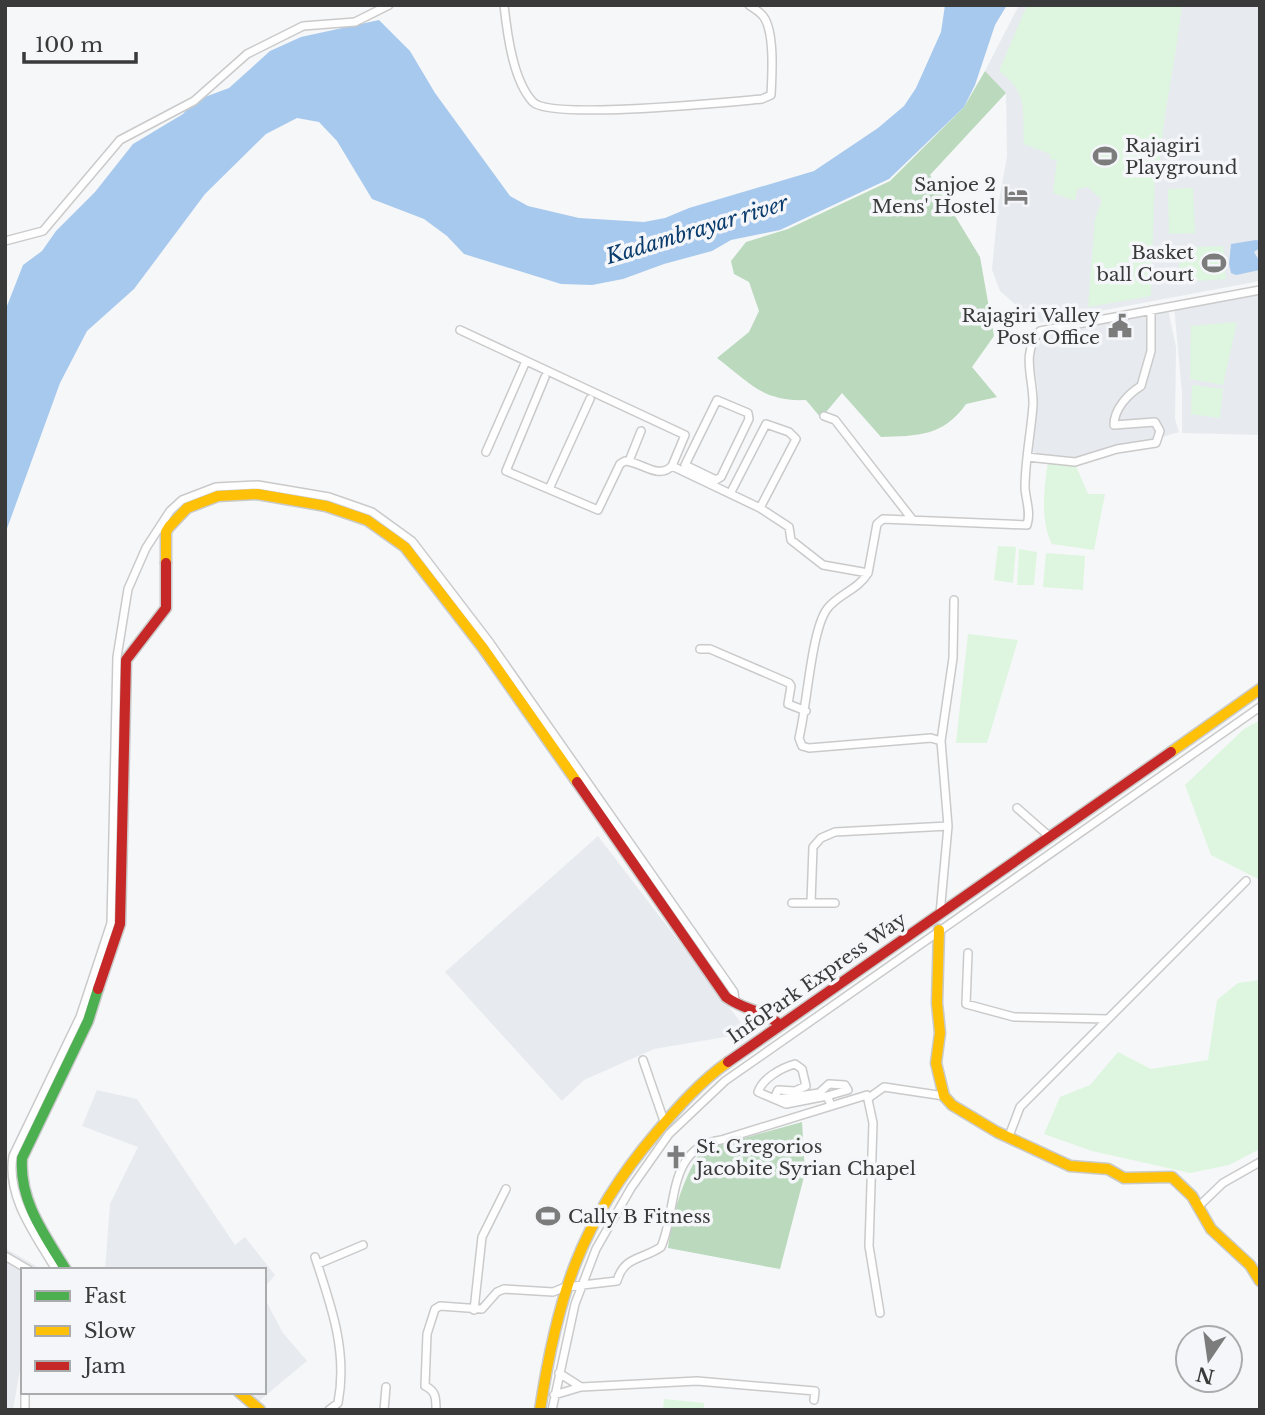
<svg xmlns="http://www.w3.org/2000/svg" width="1265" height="1415" font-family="'Libre Baskerville',serif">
	<rect width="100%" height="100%" fill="#f6f7f8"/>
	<path fill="#e7eaef" d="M1019 5H1260V281L1036 323 1000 291 992 270 998 206 1007 156 1006 94 985 71Z
		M1260 290V435L1182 433V393L1174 306Z
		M1168 309 1176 347 1175 419 1179 432 1076 463 1045 457 1032 451 1038 389 1033 362 1038 338Z
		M598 836 749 1033 654 1049 584 1080 562 1101 445 972Z
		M97 1090 137 1099 235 1245 245 1237 275 1275 264 1288V1270H105L110 1204 138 1147 82 1126Z
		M5 1248 36 1266 34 1270H23V1352L13 1410H5Z
		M264 1297 283 1333 307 1361 259 1401 249 1392H264Z"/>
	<path fill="#def6e0" d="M1027 5H1182C1176 60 1163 112 1159 168L1155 170 1151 296 1088 307 1095 219 1102 200 1088 187 1077 189 1075 201 1053 193 1057 160 1050 159V154L1024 144C1022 111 1029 92 999 71Z
		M1193 188 1195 233 1169 234 1168 189Z
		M1223 246 1226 279 1180 282 1178 248Z
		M1237 322 1223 385 1190 379 1191 326Z
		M1192 385 1223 389 1220 418 1191 414Z
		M1048 462 1076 466 1088 494H1105L1094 550 1052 544C1040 522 1044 487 1048 462Z
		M998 546 1016 547 1013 583 994 580Z
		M1019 549 1037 552 1034 585H1017Z
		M1046 553 1085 556 1083 590 1043 587Z
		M968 634 1018 640 987 743H956Z
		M1260 720V880L1211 855 1185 785 1244 729Z
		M1260 980V1149L1229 1165 1190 1173 1092 1151 1044 1134 1060 1097 1090 1085 1118 1052 1151 1069 1208 1060 1217 1000 1238 983Z
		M664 1399 704 1403V1410H663Z"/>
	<path fill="#bad9bd" d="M985 71 1006 93 930 175 980 257 994 336 972 367 997 397 966 404C944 436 917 436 881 437L842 393 821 418 806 400C763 402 750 383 717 358L749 332 759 311 749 282 734 274 731 261 746 242 788 229 890 181 964 107Z
		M802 1122 805 1173 780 1269 668 1248C673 1211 682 1182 701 1150Z"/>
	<path fill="#a7c9ee" d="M945 5H1007L995 25 975 85 964 107 889 179 780 230 731 240 712 251 664 264 623 279 592 285 561 284 464 254 447 236 424 219 372 199 337 141 319 122 297 118 266 134 205 194 134 289 87 331 60 383 5 534V311L23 265 42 251 56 231 95 192 133 144 183 114 194 101 229 88 270 51 301 37 379 20 410 51 435 93 510 196 528 206 579 218 644 222 665 218 689 208 814 171 878 128 904 106 916 88 941 32Z
		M1256 240 1260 241V248L1254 252 1260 262V270L1236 275 1231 273 1229 264 1231 244Z"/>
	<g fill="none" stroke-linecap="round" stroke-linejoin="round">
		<g stroke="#cacacb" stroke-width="10">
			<path id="street" d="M504 5C507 33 513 81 533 102 550 120 728 102 762 99L771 95C772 75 775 31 763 16 760 12 753 8 749 5
				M5 241 43 231 120 140 194 101 247 54 303 26 355 22 389 5
				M460 330 685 435 672 466 760 508 789 527 791 540 823 565 868 573C858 590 838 594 827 609 811 631 807 707 799 738L802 746 809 748 931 738 941 741 948 826 940 914
				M545 377 506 471 598 510 620 464 625 461C642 462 658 480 672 466
				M717 400 748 413 749 419 721 477 716 480 685 465Z
				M824 416 835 420 912 519
				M486 452 526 361
				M1027 457 1075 462 1117 449 1156 443 1160 431 1155 422 1114 425C1114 409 1128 394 1141 386L1151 351V310
				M629 461 641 431
				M549 489 590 399
				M731 492 766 424 789 432 796 439 760 508
				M868 573 877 524 883 519 1027 525C1031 512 1026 501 1025 488 1025 460 1031 433 1033 405 1034 378 1020 355 1040 331L1260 290
				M700 649H710L789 683 791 686 788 704 806 711
				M941 741 953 658 954 600
				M1017 808 1050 837
				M792 903H811L813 847 821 838 835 832 948 826
				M811 903H835
				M968 953 966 1004 1014 1017 1108 1019
				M643 1060 664 1121
				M827 1096 848 1090 845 1085 829 1084 819 1093 778 1099 776 1094 778 1090 795 1091 806 1086 802 1069 795 1064C781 1068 763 1078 758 1092L786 1104 827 1096 831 1105
				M870 1097 884 1087 944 1096
				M1009 1136 1020 1107 1246 881
				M1198 1207 1223 1183 1260 1162
				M5 1256 29 1270
				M315 1257C331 1305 348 1352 338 1403L329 1410
				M318 1264 363 1245
				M56 1270C36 1235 6 1198 13 1156L80 1017 111 923 117 657 128 589 146 548 170 511 182 500 216 487 258 485 329 497 372 512 412 541 490 643 734 992 735 1002
				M474 1310 482 1237 506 1189
				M581 1387 697 1381 815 1391 814 1400
				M554 1395 581 1387 559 1373
				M25 1410V1392
				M384 1410 386 1387
				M436 1410C436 1398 436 1391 425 1386L427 1334 435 1309 440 1306 482 1309 497 1292 504 1289 553 1292 565 1287 617 1281C624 1256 642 1260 661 1247 678 1209 666 1147 721 1140L867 1095 873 1123 869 1246 880 1313
				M552 1410 575 1304 596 1249 631 1188 669 1134 725 1081 1260 707"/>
		</g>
		<g stroke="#cacacb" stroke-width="13">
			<path id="fast" d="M66 1270C44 1234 19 1201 22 1158L88 1021 98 989"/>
		</g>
		<g stroke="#cacacb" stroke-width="13">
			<path id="slow" d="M166 563V532L169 527 187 508 218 496 257 494 326 506 367 520 405 547 483 648 577 782
				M1171 752 1260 689
				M939 930 937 1003 940 1033 936 1063 944 1096 952 1105 997 1132 1070 1166 1108 1169 1124 1178 1172 1177 1192 1196 1211 1229 1250 1265 1260 1281
				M239 1392 260 1410
				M540 1410C557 1297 580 1222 656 1133 678 1107 701 1081 728 1062"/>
		</g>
		<g stroke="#cacacb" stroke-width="13">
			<path id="jam" d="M577 782 726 997C747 1012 760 1008 780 1025
				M98 989 120 924 126 660 166 608V563
				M728 1062 1171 752"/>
		</g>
		<use href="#street" stroke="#fefefe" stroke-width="7"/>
		<use href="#fast" stroke="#4caf50" stroke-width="10"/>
		<use href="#slow" stroke="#ffc107" stroke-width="10"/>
		<use href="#jam" stroke="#c62828" stroke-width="10"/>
	</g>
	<defs>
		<g id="stadium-bare" transform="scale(1.89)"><path d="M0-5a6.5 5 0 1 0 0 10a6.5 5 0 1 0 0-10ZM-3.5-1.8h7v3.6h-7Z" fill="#7c7c7d" stroke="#f5f6f9" stroke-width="2.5" paint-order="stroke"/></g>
		<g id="hotel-bare" transform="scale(1.89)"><path d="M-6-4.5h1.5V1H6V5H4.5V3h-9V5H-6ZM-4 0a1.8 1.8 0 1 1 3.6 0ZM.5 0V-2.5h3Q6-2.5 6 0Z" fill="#7c7c7d" stroke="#f5f6f9" stroke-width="2.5" paint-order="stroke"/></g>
		<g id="civic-bare" transform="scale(1.89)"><path d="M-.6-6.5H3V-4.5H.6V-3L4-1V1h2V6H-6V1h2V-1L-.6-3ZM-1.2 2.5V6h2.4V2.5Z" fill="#7c7c7d" stroke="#f5f6f9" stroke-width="2.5" paint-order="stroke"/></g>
		<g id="church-bare" transform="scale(1.89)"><path d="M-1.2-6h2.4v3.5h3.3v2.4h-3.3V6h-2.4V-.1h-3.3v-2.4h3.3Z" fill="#7c7c7d" stroke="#f5f6f9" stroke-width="2.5" paint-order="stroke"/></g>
	</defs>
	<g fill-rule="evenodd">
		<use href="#stadium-bare" x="1105" y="156"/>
		<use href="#hotel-bare" x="1016" y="195"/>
		<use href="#stadium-bare" x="1214" y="263"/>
		<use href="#civic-bare" x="1120" y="326"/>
		<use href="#church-bare" x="676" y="1157"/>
		<use href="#stadium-bare" x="548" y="1216"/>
	</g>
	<g text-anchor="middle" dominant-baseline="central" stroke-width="7" stroke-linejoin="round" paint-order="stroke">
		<g font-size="19" fill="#3a3a3b" stroke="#f5f6f9" text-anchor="start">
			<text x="1125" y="145">Rajagiri<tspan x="1125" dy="22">Playground</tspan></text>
			<text x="996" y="184" text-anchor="end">Sanjoe 2<tspan x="996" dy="22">Mens' Hostel</tspan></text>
			<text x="1194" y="252" text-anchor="end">Basket<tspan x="1194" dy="22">ball Court</tspan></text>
			<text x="1100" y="315" text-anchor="end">Rajagiri Valley<tspan x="1100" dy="22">Post Office</tspan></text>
			<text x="696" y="1146">St. Gregorios<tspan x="696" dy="22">Jacobite Syrian Chapel</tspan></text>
			<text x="568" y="1216">Cally B Fitness</text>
		</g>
		<g font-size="19" fill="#3a3a3b" stroke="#f5f6f9">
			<text transform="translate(817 978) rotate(-35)">InfoPark Express Way</text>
		</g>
		<g font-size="21" font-style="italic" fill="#093c6d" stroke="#f5f6f9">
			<text transform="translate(697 230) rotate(-17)">Kadambrayar river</text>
		</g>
	</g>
	<rect width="1265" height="1415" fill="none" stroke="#3a3a3b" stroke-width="14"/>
	<rect x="21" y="1268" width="245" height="126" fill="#f5f6f9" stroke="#aaabad" stroke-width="2"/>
	<rect x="35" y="1291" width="35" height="10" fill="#4caf50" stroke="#aaabad" stroke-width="2"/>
	<text x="84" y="1303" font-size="21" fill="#3a3a3b">Fast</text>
	<rect x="35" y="1326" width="35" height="10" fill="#ffc107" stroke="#aaabad" stroke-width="2"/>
	<text x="84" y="1338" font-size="21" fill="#3a3a3b">Slow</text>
	<rect x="35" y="1361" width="35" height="10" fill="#c62828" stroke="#aaabad" stroke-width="2"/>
	<text x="84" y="1373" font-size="21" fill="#3a3a3b">Jam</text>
	<g transform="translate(1209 1359) rotate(193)"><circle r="33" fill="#f5f6f9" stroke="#aaabad" stroke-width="2"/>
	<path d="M0-5L12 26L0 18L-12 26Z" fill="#7c7c7d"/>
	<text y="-10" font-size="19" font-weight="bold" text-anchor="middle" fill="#3a3a3b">N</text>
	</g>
	<path d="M24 52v10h112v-10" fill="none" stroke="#3a3a3b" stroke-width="3.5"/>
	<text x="35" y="52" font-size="21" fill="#3a3a3b" stroke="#f5f6f9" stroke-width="5" paint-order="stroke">100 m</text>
</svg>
